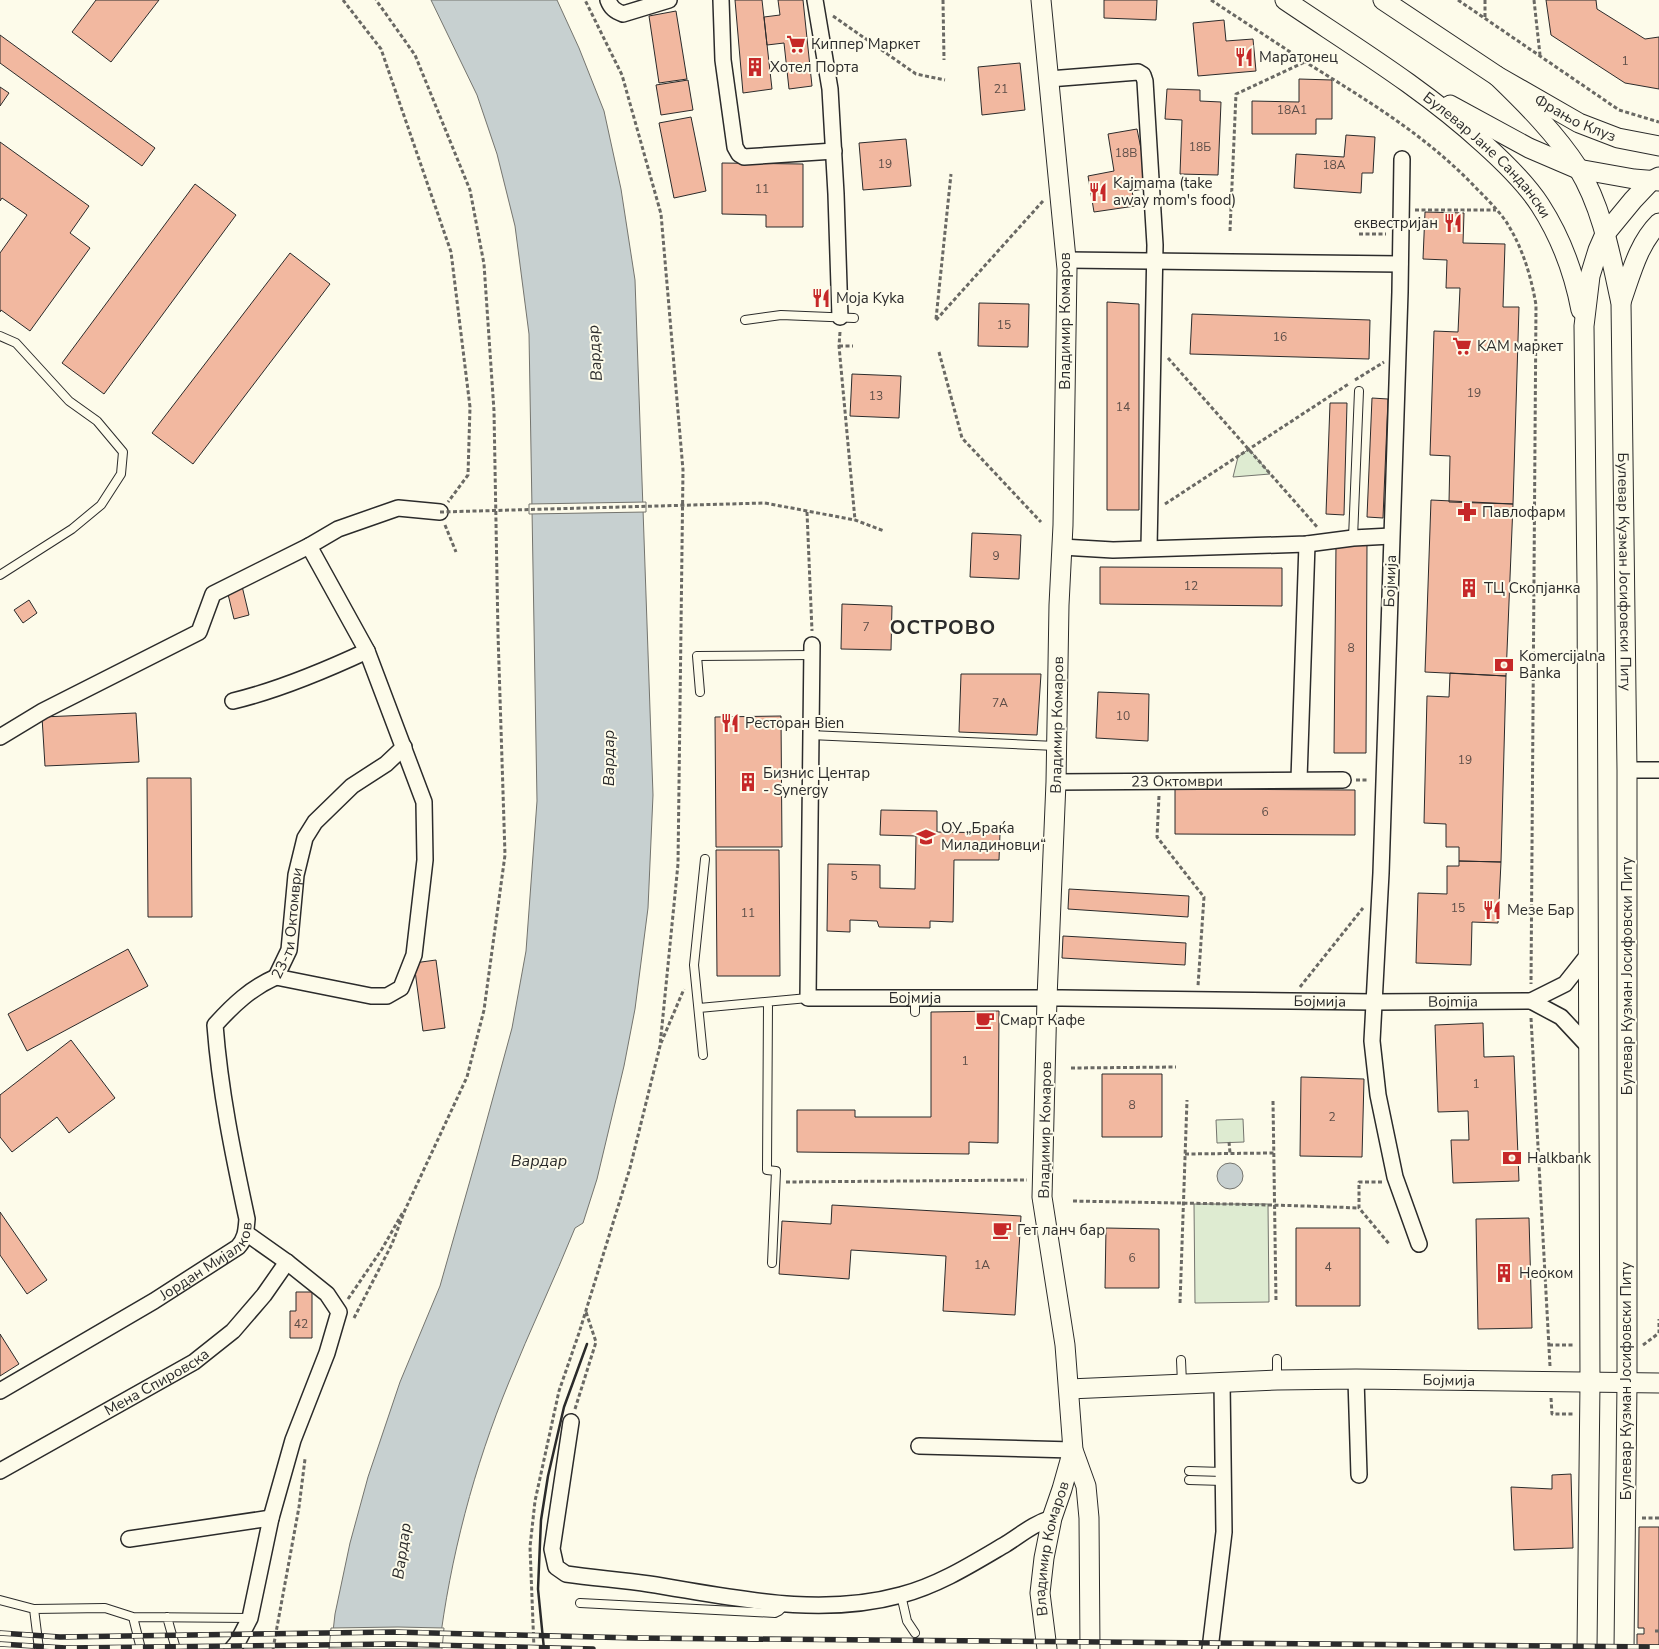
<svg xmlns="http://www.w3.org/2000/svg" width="1659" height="1649" font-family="'Nunito Sans',sans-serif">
	<rect width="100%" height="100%" fill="#fdfbea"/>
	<path fill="#deebd1" stroke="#74746e" d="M1249 449 1270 474 1233 477 1238 457Z
		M1243 1119 1244 1142 1217 1143 1216 1120Z
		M1194 1204H1268L1269 1302 1195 1303Z"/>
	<path fill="#c7d0d0" stroke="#74746e" d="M431 0H557L579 48 604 111 621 189 635 280 653 795 648 908 635 1009 624 1066 597 1179 583 1223 575 1228C554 1280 530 1330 509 1382 474 1467 450 1558 439 1649H331L335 1614 350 1543 368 1477 400 1382 440 1286 477 1156 512 1028 526 951 537 801 529 334 515 226 497 154 477 95Z
		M1217 1176a13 13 0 1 1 26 0a13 13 0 1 1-26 0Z"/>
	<path fill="#fdfbea" stroke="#74746e" d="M646 502V512L529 514V504Z
		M398 1627 444 1628 442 1649H329L331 1628Z"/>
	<path fill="#f2b8a0" stroke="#2b2b2b" d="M96 0H159L111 62 72 32Z
		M735 0H762L772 89 743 93Z
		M778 0H803L812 86 789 89 784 43 767 45 764 17 780 15Z
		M1104 0H1157L1156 20 1104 18Z
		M1546 0H1596L1597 9 1645 39 1659 37V89L1625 83 1551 35Z
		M676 11 687 79 659 83 649 16Z
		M1224 20 1226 41 1253 39 1256 71 1198 76 1193 23Z
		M0 35 155 148 142 166 0 63Z
		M1020 63 1025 110 982 115 978 67Z
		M1299 79 1332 80V119H1316V134H1252V101L1299 102Z
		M688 80 693 110 661 115 656 85Z
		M0 87 9 93 0 106Z
		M1167 89 1200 90V101L1221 102 1218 175 1180 174 1182 120 1165 119Z
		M691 117 706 191 674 198 659 123Z
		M1137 129 1149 188 1132 191 1135 206 1094 212 1088 176 1114 171 1108 134Z
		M1346 135 1375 137 1373 173H1362L1361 193 1294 188 1296 154 1344 157Z
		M906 139 911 186 863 190 859 143Z
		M0 142 89 206 70 233 90 248 30 331 1 310 0 312V253L27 215 2 198 0 201Z
		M722 163 803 164V227H766V215L722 214Z
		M195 184 236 215 104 394 62 363Z
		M1425 212 1464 213 1463 243 1505 244 1503 307H1519L1513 504 1449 502 1450 456 1430 455 1434 331 1458 332 1460 288H1446L1447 260 1423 259Z
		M290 253 330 284 193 464 152 433Z
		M1107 302 1139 304V510H1107Z
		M979 303 1029 304 1028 347 978 346Z
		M1192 314 1370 320 1369 359 1190 354Z
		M852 374 901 376 899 418 850 416Z
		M1372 398 1388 399 1383 518 1367 517Z
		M1330 403H1347L1344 515 1326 514Z
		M1431 500 1513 504 1506 676 1425 672Z
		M972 533 1021 535 1019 579 970 577Z
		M1336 544H1367L1366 753H1334Z
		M1100 567 1282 568V606L1100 604Z
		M242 586 249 615 234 619 227 590Z
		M29 600 37 613 23 623 14 610Z
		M842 604 892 606 891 650 841 649Z
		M1450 673 1506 676 1501 862 1459 861V847H1446V824L1424 823 1427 696 1449 697Z
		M961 674H1041L1037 735 959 732Z
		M1098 692 1149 694 1148 741 1096 738Z
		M136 713 139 762 45 766 42 717Z
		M781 716 782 847H716L715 717Z
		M147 778H191L192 917H148Z
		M1175 789 1355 790V835L1175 834Z
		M881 810 937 811V832L1000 833 999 860H954L953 922 930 921V928L879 927 877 921 850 920V932L827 931 828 864 880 865V888L915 889 916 836 880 835Z
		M716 850H779L780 976H717Z
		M1459 861 1501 862 1498 923 1472 922 1471 965 1416 963 1418 893 1447 894V866H1459Z
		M1069 889 1189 896 1188 917 1068 909Z
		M1063 936 1186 943 1185 965 1062 958Z
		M128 949 148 986 27 1051 8 1014Z
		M436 960 445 1028 423 1031 414 963Z
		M999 1011 998 1143 969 1142V1154L797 1152V1110H855V1117H931V1012Z
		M1483 1023 1484 1057 1514 1056 1519 1181 1453 1183 1451 1140H1469L1468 1111 1438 1112 1435 1025Z
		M71 1040 115 1098 69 1133 57 1117 12 1152 0 1137V1095Z
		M1102 1074H1162V1137H1102Z
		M1301 1077 1364 1079 1362 1157 1300 1156Z
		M832 1205 1021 1216 1015 1315 943 1311 946 1256 851 1250 849 1279 779 1274 782 1221 831 1224Z
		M0 1212 47 1280 27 1294 0 1255Z
		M1529 1218 1532 1328 1478 1329 1476 1219Z
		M1106 1228 1159 1229V1288H1105Z
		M1296 1228H1360V1306H1296Z
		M296 1292H312V1338H290V1311H296Z
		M0 1334 19 1364 0 1376Z
		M1571 1474 1573 1548 1514 1550 1511 1487 1552 1489V1475Z
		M1639 1527H1659V1649H1637V1634H1644V1628H1638Z"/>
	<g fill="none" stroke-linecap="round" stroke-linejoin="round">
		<g stroke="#2b2b2b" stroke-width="10">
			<path id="service" d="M745 320 781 315 854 318
				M0 336 16 343 69 401 97 421 123 452 121 474 101 505 72 529 0 575
				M1353 538 1359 391
				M700 692 697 656 811 655
				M810 735 1056 746
				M915 998V1012
				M768 1003 767 1170 776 1171 772 1263
				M699 1008 808 998
				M703 1055 694 965 705 859
				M1277 1359V1380
				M1181 1360 1182 1383
				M1189 1471 1223 1472
				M1189 1480 1223 1481
				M901 1595 907 1621 915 1633
				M0 1600 34 1609
				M580 1603 775 1613 779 1611 786 1604
				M167 1617 176 1649
				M39 1649 34 1609 105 1608 133 1617
				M141 1649 133 1617 250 1618"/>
		</g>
		<g stroke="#2b2b2b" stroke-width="18">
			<g id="minor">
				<path d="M608 0C611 8 615 11 623 14L669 0"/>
				<path d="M721 0 723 60 735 147 739 154 744 157 834 151"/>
				<path d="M815 0 830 89 836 194 840 317"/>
				<path d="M1049 79 1138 72 1143 75 1145 81 1155 245 1149 548"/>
				<path d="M1402 159 1400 292 1381 873 1372 1041 1378 1095 1395 1177 1419 1244"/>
				<path d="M1067 260 1400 264"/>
				<path d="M1062 547 1113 550 1307 544 1353 538 1391 536"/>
				<path id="s1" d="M812 645 808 998H1062L1374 1002 1531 1001 1565 984 1588 955"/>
				<path d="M233 701C279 690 324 671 367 651"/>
				<path d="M0 737 43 711 199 632 213 594 309 546 338 529 398 508 440 512"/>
				<path d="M1627 770H1659"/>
				<path d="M1299 779 1307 544"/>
				<path id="s2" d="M1056 782 1343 780"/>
				<path d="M276 977 371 996H387L401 988 414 955 425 860 424 802 367 651 309 546"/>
				<path id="s3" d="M276 977 289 950 296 875 305 838 315 822 352 786 386 764 404 747"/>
				<path d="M1531 1001 1561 1017 1589 1047"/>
				<path d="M1356 1379 1359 1475"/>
				<path id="s4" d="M0 1391 154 1301 238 1247C246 1238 246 1230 247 1219 233 1154 220 1091 215 1025 233 1005 251 988 276 977"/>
				<path d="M571 1422 552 1549 556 1567 566 1574C594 1578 622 1580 649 1584 732 1597 817 1618 901 1595 939 1585 972 1564 1006 1544 1022 1534 1033 1524 1052 1518"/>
				<path d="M919 1446 1073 1450"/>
				<path id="s5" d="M0 1471 194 1362 233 1331 264 1295 287 1262"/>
				<path d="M129 1539 271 1518"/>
				<path d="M232 1649 237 1643 250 1618 271 1518 293 1440 327 1353 339 1312 327 1294 287 1262 246 1233"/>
				<path d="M1210 1649 1224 1532 1222 1382"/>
			</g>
		</g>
		<g stroke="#2b2b2b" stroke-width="21">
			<g id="tertiary">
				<path d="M1041 0 1067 269 1063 525 1059 605 1056 782 1047 998 1042 1197 1065 1345 1073 1450 1086 1486 1089 1518 1090 1649"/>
				<path id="s6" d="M1285 0C1353 46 1423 88 1484 144 1504 162 1525 182 1540 205 1560 236 1574 273 1581 310"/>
				<path id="s7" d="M1383 0 1497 76 1579 123 1618 138 1659 146"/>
				<path id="s8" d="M1497 76C1526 104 1556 134 1578 168 1603 209 1611 258 1621 303L1627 770V1383L1624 1649"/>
				<path d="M1450 105 1529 148 1578 169 1634 179 1659 181"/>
				<path d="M1621 302C1631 274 1638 244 1659 223"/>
				<path id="s9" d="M1069 1389 1277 1380 1356 1379 1659 1383"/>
				<path id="s10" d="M1047 1649 1040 1593 1044 1558 1052 1518 1062 1489 1073 1450"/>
				<path d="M1587 1649 1590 1383 1587 585 1584 326 1590 276 1598 250 1605 234 1633 200 1651 181 1659 177"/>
			</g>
		</g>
		<path stroke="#6a6964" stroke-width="3" stroke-dasharray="4 2.5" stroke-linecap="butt" d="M343 0 381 49 451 252 470 407 468 475 448 502
			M943 0 944 60
			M1211 0C1243 21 1275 42 1307 63 1368 101 1427 136 1477 189 1488 200 1499 211 1507 223 1523 249 1531 276 1536 305L1531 984
			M1458 0 1619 110 1659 122
			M1485 0V17
			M1534 0 1540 55
			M833 16 916 74 945 80
			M1415 210H1496
			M1230 231 1236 94 1305 62
			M1359 234H1386
			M936 319 951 174
			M936 320 1043 201
			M840 332 839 346 855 520
			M839 346H853
			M939 352 962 438 1041 522
			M1168 358 1318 528
			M1355 380 1384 362
			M765 503 855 520 884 531
			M1165 504 1350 383
			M807 512 812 631
			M445 525 456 552
			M1356 780H1369
			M1159 796 1157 837 1204 897 1198 986
			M1300 987 1363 908
			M1531 1018 1550 1366
			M661 1043 684 989
			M1071 1068 1176 1067
			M1273 1101 1276 1301
			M1229 1142 1230 1153
			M1185 1154 1274 1153
			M786 1182 1027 1180
			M1382 1182H1359V1208L1390 1245
			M1073 1201C1168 1203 1264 1204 1359 1208
			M348 1299 382 1249 403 1212
			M1180 1303 1187 1100
			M354 1318 392 1244 405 1210 467 1077 484 1010 505 855 498 634 494 411 484 264 470 190 415 55 376 0
			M1549 1345H1573
			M1643 1345 1659 1333V1319
			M1551 1398 1552 1414H1574
			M575 1409 596 1342 586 1312
			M1642 1518H1659
			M1655 1631H1659
			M273 1649 299 1507 305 1459
			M534 1649 530 1547 535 1501 559 1391 579 1333 630 1168 660 1046 678 864 683 470 661 214 622 75 585 0"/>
		<use href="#service" stroke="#fdfbea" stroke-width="8"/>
		<use href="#minor" stroke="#fdfbea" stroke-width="15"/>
		<use href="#tertiary" stroke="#fdfbea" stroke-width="19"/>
		<g stroke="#2b2b2b" stroke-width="5.5">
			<path id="rail" d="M0 1633 60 1637 394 1632 635 1638 1659 1647
				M0 1644 66 1648 395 1644 593 1649"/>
		</g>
		<use href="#rail" stroke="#fdfbea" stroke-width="4" stroke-dasharray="11" stroke-linecap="butt"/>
		<path stroke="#6a6964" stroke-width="3" stroke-dasharray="4 2.5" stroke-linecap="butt" d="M440 512 765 503"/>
		<path stroke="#2b2b2b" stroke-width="2.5" d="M544 1649 538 1589 541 1520 548 1476 564 1407 587 1344"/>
	</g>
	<defs>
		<g id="supermarket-bare" transform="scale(1.5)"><path d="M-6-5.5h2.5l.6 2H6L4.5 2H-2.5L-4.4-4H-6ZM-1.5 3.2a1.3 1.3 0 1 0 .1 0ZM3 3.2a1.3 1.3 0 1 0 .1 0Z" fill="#c62828" stroke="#fdfbea" stroke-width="2.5" paint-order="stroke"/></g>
		<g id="restaurant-bare" transform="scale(1.5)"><path d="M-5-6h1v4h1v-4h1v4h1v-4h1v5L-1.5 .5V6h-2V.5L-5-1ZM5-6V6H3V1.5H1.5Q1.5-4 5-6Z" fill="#c62828" stroke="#fdfbea" stroke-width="2.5" paint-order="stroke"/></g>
		<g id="building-bare" transform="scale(1.5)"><path d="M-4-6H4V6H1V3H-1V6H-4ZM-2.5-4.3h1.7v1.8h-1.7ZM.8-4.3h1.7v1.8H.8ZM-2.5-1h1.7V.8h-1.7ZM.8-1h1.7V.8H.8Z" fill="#c62828" stroke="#fdfbea" stroke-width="2.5" paint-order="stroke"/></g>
		<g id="pharmacy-bare" transform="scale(1.5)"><path d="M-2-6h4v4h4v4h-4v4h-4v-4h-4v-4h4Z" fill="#c62828" stroke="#fdfbea" stroke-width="2.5" paint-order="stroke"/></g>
		<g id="bank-bare" transform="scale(1.5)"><path d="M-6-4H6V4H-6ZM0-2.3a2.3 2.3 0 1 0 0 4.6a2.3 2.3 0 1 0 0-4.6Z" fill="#c62828" stroke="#fdfbea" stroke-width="2.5" paint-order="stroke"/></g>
		<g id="school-bare" transform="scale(1.5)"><path d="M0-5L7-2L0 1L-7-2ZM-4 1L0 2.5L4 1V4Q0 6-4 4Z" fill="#c62828" stroke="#fdfbea" stroke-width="2.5" paint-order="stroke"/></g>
		<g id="cafe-bare" transform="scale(1.5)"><path d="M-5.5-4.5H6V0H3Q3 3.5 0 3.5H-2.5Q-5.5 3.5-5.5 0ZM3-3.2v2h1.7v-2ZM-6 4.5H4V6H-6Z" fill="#c62828" stroke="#fdfbea" stroke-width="2.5" paint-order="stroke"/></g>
	</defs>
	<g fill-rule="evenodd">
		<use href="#supermarket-bare" x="796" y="44"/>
		<use href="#restaurant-bare" x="1244" y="57"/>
		<use href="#building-bare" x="755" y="67"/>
		<use href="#restaurant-bare" x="1098" y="192"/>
		<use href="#restaurant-bare" x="1453" y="223"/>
		<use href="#restaurant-bare" x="821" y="298"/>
		<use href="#supermarket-bare" x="1462" y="346"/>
		<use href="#pharmacy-bare" x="1467" y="512"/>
		<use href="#building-bare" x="1469" y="588"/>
		<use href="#bank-bare" x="1504" y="665"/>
		<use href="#restaurant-bare" x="730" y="723"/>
		<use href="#building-bare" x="748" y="782"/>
		<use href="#school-bare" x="926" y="837"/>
		<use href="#restaurant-bare" x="1492" y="910"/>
		<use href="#cafe-bare" x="985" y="1020"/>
		<use href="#bank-bare" x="1512" y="1158"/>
		<use href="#cafe-bare" x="1002" y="1230"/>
		<use href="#building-bare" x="1504" y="1273"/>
	</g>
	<g text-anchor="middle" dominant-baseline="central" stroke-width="4" stroke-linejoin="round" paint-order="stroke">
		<g font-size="12" fill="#5d4e48">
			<text x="1625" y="61">1</text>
			<text x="1001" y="89">21</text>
			<text x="1292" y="110">18А1</text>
			<text x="1200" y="147">18Б</text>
			<text x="1126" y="153">18В</text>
			<text x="885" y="164">19</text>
			<text x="1334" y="165">18А</text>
			<text x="762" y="189">11</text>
			<text x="1004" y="325">15</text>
			<text x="1280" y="337">16</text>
			<text x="1474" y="393">19</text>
			<text x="876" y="396">13</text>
			<text x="1123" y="407">14</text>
			<text x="996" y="556">9</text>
			<text x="1191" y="586">12</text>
			<text x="866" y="627">7</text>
			<text x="1351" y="648">8</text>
			<text x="1000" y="703">7А</text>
			<text x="1123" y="716">10</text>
			<text x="1465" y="760">19</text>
			<text x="1265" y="812">6</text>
			<text x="854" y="876">5</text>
			<text x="1458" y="908">15</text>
			<text x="748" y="913">11</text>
			<text x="965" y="1061">1</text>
			<text x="1476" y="1084">1</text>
			<text x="1132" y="1105">8</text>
			<text x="1332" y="1117">2</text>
			<text x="1132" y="1258">6</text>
			<text x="982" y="1265">1А</text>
			<text x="1328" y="1267">4</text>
			<text x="301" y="1324">42</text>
		</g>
		<g font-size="15" fill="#2b2b2b" stroke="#fdfbea" text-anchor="start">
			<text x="811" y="44">Киппер Маркет</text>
			<text x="1259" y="57">Маратонец</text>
			<text x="770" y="67">Хотел Порта</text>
			<text x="1113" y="183">Kajmama (take<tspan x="1113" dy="17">away mom's food)</tspan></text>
			<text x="1438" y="223" text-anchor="end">еквестријан</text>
			<text x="836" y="298">Moja Kyka</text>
			<text x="1477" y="346">KAM маркет</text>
			<text x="1482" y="512">Павлофарм</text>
			<text x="1484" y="588">ТЦ Скопјанка</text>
			<text x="1519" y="656">Komercijalna<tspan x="1519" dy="17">Banka</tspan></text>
			<text x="745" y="723">Ресторан Bien</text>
			<text x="763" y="773">Бизнис Центар<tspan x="763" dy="17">- Synergy</tspan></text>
			<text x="941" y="828">ОУ „Браќа<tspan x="941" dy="17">Миладиновци“</tspan></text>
			<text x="1507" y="910">Мезе Бар</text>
			<text x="1000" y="1020">Смарт Кафе</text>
			<text x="1527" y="1158">Halkbank</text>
			<text x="1017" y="1230">Гет ланч бар</text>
			<text x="1519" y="1273">Неоком</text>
		</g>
		<g font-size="15" fill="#2b2b2b" stroke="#fdfbea">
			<text stroke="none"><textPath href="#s7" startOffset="226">Фрањо Клуз</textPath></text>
			<text stroke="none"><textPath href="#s6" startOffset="256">Булевар Јане Сандански</textPath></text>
			<text transform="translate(1065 321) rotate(-90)">Владимир Комаров</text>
			<text stroke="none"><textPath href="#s8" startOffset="534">Булевар Кузман Јосифовски Питу</textPath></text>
			<text transform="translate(1390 581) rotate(-88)">Бојмија</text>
			<text transform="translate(1057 725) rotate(-89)">Владимир Комаров</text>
			<text stroke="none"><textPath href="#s2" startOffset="121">23 Октомври</textPath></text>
			<text stroke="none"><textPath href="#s3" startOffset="56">23-ти Октомври</textPath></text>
			<text transform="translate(1627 976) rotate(-90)">Булевар Кузман Јосифовски Питу</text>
			<text stroke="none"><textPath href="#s1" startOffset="460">Бојмија</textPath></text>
			<text stroke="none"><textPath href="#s1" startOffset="865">Бојмија</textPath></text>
			<text stroke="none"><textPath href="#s1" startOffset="998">Bojmija</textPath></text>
			<text transform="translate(1045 1130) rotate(-89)">Владимир Комаров</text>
			<text stroke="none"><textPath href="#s4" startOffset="246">Јордан Мијалков</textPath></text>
			<text stroke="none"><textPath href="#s5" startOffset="180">Мена Спировска</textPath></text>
			<text stroke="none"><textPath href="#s9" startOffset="380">Бојмија</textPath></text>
			<text transform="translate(1626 1381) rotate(-90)">Булевар Кузман Јосифовски Питу</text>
			<text stroke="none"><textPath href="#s10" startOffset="102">Владимир Комаров</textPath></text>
		</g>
		<g font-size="16" font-style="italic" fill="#2b2b2b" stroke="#fdfbea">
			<text transform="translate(595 353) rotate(-94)">Вардар</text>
			<text transform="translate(609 758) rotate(-90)">Вардар</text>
			<text x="539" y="1161">Вардар</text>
			<text transform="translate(402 1551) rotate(-82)">Вардар</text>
		</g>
		<g font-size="20" font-weight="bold" letter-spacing="1" fill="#2b2b2b" stroke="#fdfbea">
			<text x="943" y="627">ОСТРОВО</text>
		</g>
	</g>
</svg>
